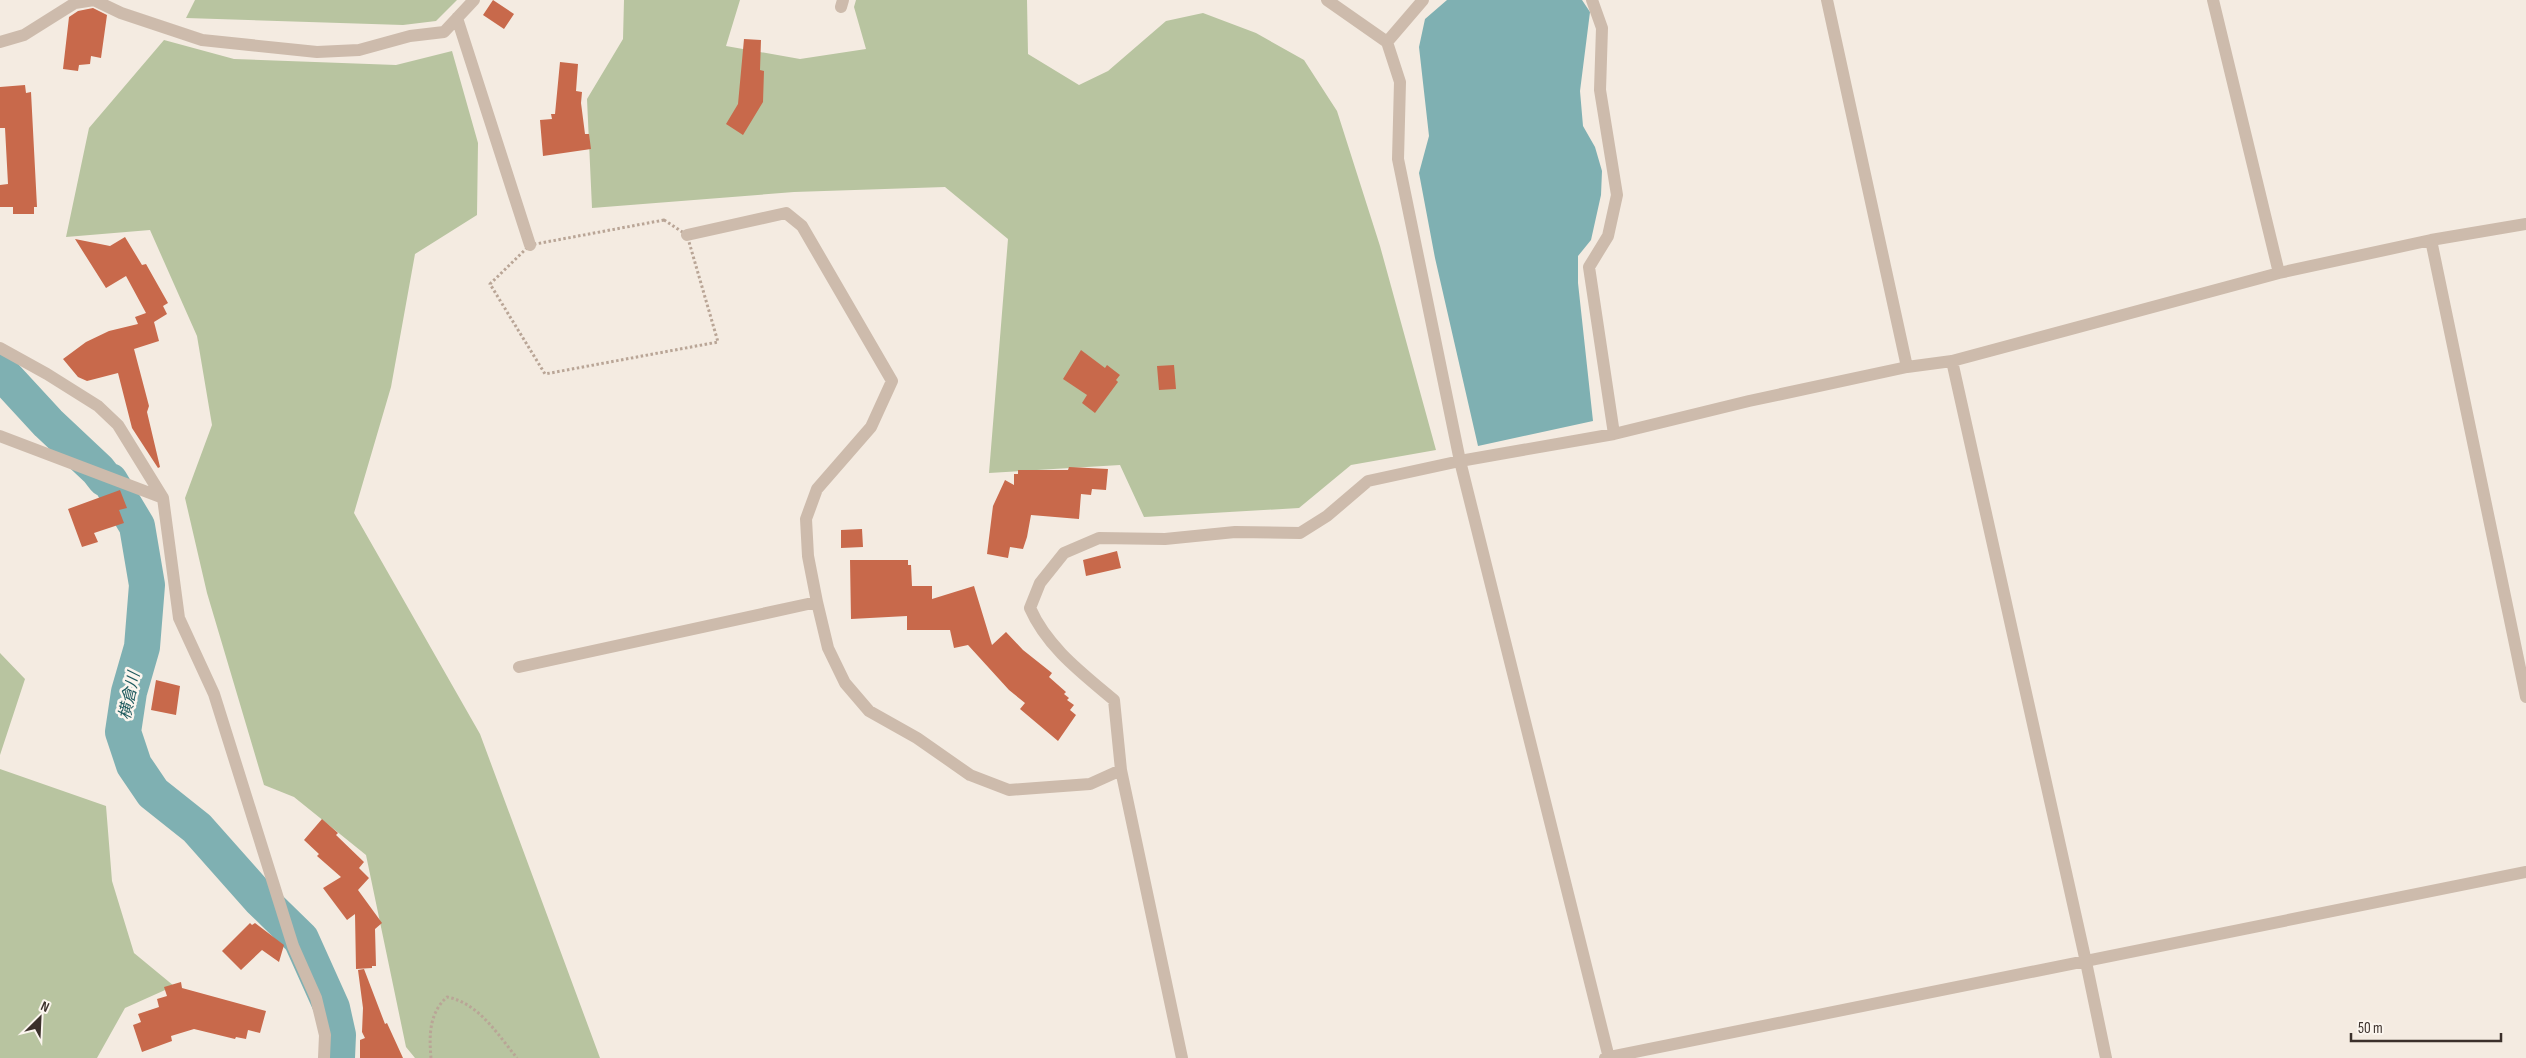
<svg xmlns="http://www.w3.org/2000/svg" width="2526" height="1058" font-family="'Sofia Sans Condensed','Noto Sans JP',sans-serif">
	<rect width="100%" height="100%" fill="#f4ebe1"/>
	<path fill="#b8c4a0" d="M195 0H457L436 21 403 25 186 18Z
		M624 0H740L726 46 800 59 866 49 854 7 856 0H1027L1028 54 1079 85 1108 71 1166 21 1203 13 1256 33 1304 60 1337 111 1380 246 1436 450 1351 465 1299 508 1144 517 1120 465 989 473 1008 239 945 187 794 192 592 208 587 99 623 39Z
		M164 40 234 59 396 65 452 51 478 143 477 215 415 254 391 387 354 513 480 734 600 1058H415L406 1047 366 855 294 797 264 785 207 593 185 498 212 425 197 336 150 230 66 237 89 128Z
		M0 653 25 679 0 755Z
		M0 769 106 806 112 881 134 953 174 986 125 1008 97 1058H0Z"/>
	<path fill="#7fb0b2" d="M1447 0H1582L1590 12 1580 91 1583 126 1595 147 1602 171 1601 195 1591 240 1578 256V283L1593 421 1478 446 1435 258 1419 173 1429 136 1419 47 1425 19Z"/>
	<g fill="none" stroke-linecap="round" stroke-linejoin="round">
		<path stroke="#7fb0b2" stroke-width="36" d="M0 371 48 423 98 470 105 479 110 481 137 526 147 585 142 647 129 692 123 732 134 765 153 793 197 828 260 899 301 939 332 1008 338 1035 337 1058"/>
	</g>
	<path fill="#c8694b" d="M493 0 514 14 504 29 483 15Z
		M93 8 107 15 101 58 91 56 90 64 79 65 78 71 63 69 69 17 78 11Z
		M744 39 761 40 760 70 764 71 763 102 743 135 726 124 738 104Z
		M560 62 578 64 576 91 582 92 581 103 585 134H589L591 149 543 156 540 120 552 119 551 114H555Z
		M25 85 26 93 31 92 37 207H34V214H13V207H0V185L8 184 5 128H0V87Z
		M125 237 142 265 146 264 168 303 163 306 167 314 154 322 159 341 134 349 149 406 147 412 160 467 158 468 132 428 118 373 87 381 78 377 63 359 86 342 109 331 138 324 135 317 146 313 126 276 106 288 75 239 110 246Z
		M1081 350 1105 368 1107 365 1120 375 1116 380 1118 382 1095 413 1082 403 1087 395 1063 379Z
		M1174 365 1176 389 1159 390 1157 366Z
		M1069 467 1108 469 1106 490 1092 489 1091 495 1081 494 1079 519 1031 515 1027 537 1023 549 1010 547 1008 558 987 554 993 506 1005 480 1014 485V474H1018V470H1068Z
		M120 490 127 508 119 510 124 523 94 533 98 542 82 547 68 509Z
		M862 529 863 547 841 548V530Z
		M1117 551 1121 568 1086 576 1083 560Z
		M850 560H908V565H911L912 586H932V599L974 586 992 645 1006 632 1023 650 1052 673 1049 677 1066 692 1064 694 1069 698 1067 700 1074 705 1070 710 1076 715 1058 741 1020 709 1025 703 1009 690 968 645 954 648 950 630H907V616L851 619Z
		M156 680 180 686 176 715 151 710Z
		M322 819 338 833 336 835 364 862 359 868 369 878 358 890 382 923 375 929 376 966H372V968L356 969 355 914 347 920 323 888 341 877 317 856 319 854 304 840Z
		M250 923 252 925 255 923 284 945 279 962 262 950 241 970 222 951Z
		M364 969 385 1024 387 1023 403 1058H360V1040L365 1038 362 1032 363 1008 358 970Z
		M181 982 182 988 266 1011 260 1033 248 1030 246 1039 236 1037 235 1039 194 1029 171 1036 172 1041 142 1052 133 1025 141 1022 138 1014 159 1007 157 999 167 996 164 987Z"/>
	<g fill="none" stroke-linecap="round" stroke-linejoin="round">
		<path stroke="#b9a596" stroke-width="3" stroke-dasharray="2.5 2.5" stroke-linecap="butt" d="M664 220 687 235 718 342 545 374 490 284 530 245Z
			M431 1058C429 1036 429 1013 447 997 479 1003 498 1035 517 1058"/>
		<path stroke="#cdbbac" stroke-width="12" d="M1327 0 1387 42 1400 82 1398 159 1460 461 1609 1058
			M1592 0 1602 28 1600 90 1617 195 1608 236 1589 267 1614 434
			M1827 0 1907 367
			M2213 0 2279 273
			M841 7 843 0
			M457 18 530 245
			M0 42 24 35 75 3 94 0 121 13 202 40 317 52 359 50 410 36 444 32 474 0
			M1387 42 1423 0
			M687 235 786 213 802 226 892 381 871 427 817 489 806 519 808 556 817 602 828 648 845 683 869 711 917 738 970 775 1009 790 1090 784 1121 770
			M2431 240 2526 697
			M0 348 47 374 98 406 118 425 163 498 179 618 214 694 293 946 316 998 325 1035 324 1058
			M1952 361 2086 962 2106 1058
			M0 436 163 498
			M519 667 817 602
			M1182 1058 1121 770 1114 700C1082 673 1047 647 1030 608L1040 583 1064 553 1099 538 1165 539 1235 532 1300 533 1327 516 1368 481 1460 461 1614 434 1749 401 1907 367 1952 361 2279 273 2431 240 2526 224
			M1605 1058 2526 872"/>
	</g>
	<g text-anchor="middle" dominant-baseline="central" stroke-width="5" stroke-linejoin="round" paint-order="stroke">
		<g font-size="16" font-style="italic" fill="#1f5a5e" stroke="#fbf5ee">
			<text transform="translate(130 696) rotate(-78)">横倉川</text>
		</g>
	</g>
	<g transform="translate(40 1018) rotate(24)" stroke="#fbf5ee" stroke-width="4" paint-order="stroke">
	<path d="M0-4L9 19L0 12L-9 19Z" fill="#3b302b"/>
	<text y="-8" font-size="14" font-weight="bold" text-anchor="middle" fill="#3b302b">N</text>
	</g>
	<path d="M2351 1033v8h150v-8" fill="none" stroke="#3b302b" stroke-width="2.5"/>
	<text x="2358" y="1033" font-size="15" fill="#3b302b" stroke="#fbf5ee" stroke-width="4" paint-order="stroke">50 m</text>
</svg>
